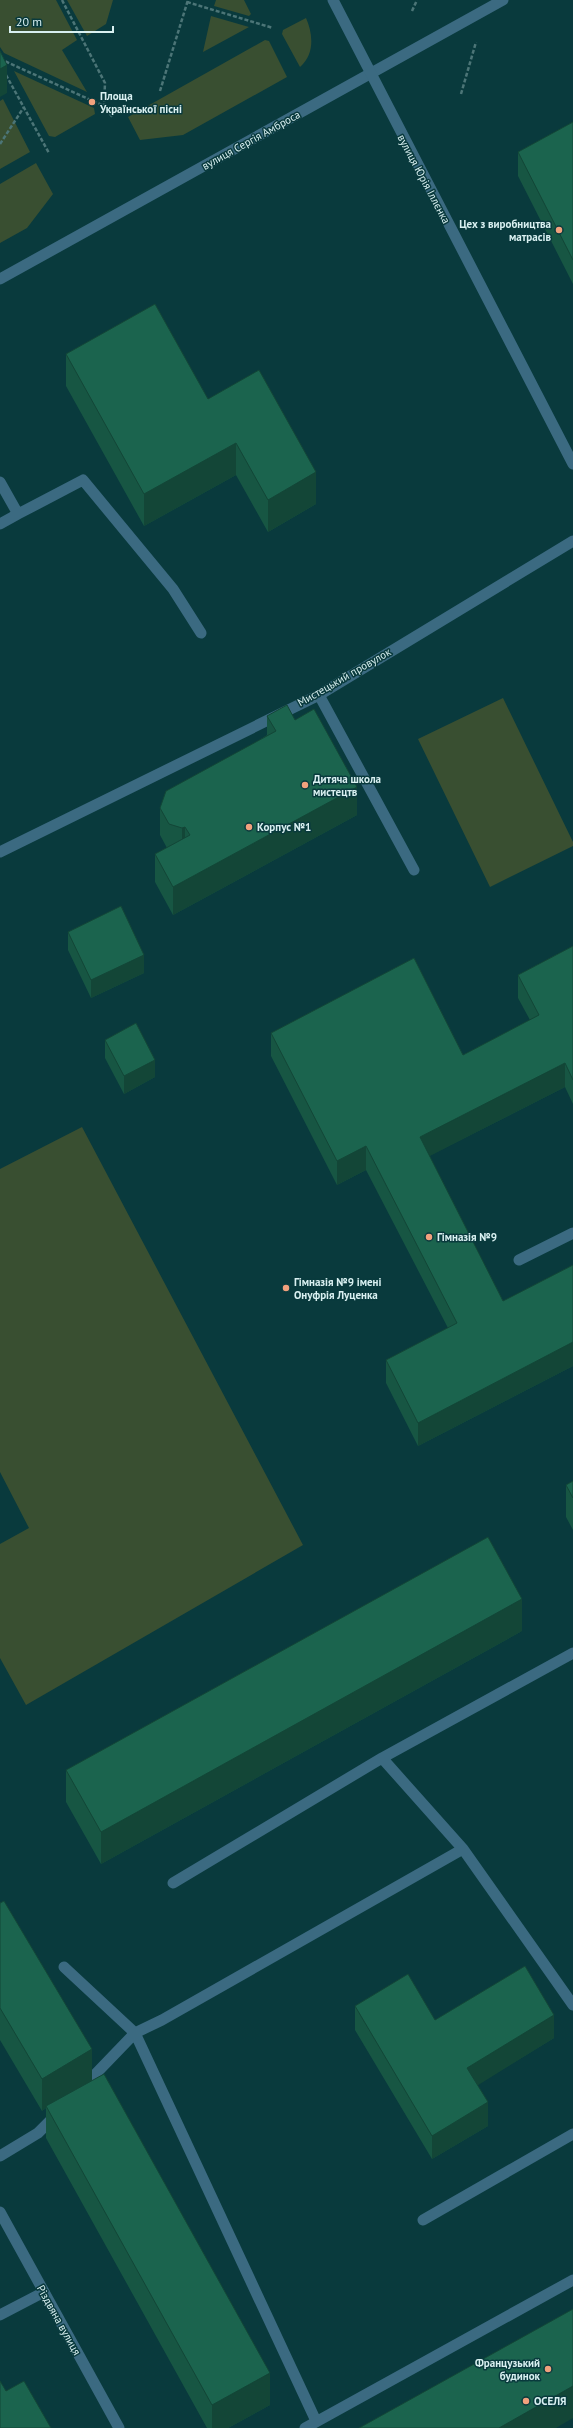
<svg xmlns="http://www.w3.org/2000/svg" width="573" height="2428" font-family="'PT Sans',sans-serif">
	<rect width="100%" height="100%" fill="#093a3d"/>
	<path fill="#394f31" d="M0 0H56L77 40 62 50 87 92 4 53 0 47Z
		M67 0H113L106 24 87 36Z
		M216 0H244L251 14 249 16 214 6Z
		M211 16 249 27 203 52Z
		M306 18C313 34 315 54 300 67L282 34 283 30Z
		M265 40 269 41 287 77 183 135 140 140 128 117Z
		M14 71 94 108 95 114 55 137 49 136Z
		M3 99 30 152 0 169V101Z
		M36 163 53 194 27 228 0 243V184Z
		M503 698 573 842V846L490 887 418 739Z
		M82 1127 303 1545 26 1705 0 1658V1544L29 1528 0 1472V1169Z"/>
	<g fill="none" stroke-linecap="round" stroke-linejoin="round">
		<path stroke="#4c7577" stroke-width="2.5" stroke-dasharray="4 2" stroke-linecap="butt" d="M62 0 105 83 104 106 113 118
			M187 2 273 28
			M412 11 417 0
			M0 59 104 106
			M6 75 49 153
			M160 91 188 0
			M461 94 476 42
			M0 144 24 107"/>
		<path stroke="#3b6a81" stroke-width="11" d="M0 482 18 514 0 524
			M18 514 83 480 173 589 201 633
			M319 695 414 870
			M519 1260 573 1233
			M463 1849 573 2005
			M173 1883 382 1758 573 1653
			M64 1967 135 2033 316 2421
			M83 2087 135 2033 162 2020 463 1849 382 1758
			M0 2156 38 2133 57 2114
			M423 2220 573 2134
			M0 2315 44 2292
			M305 2428 573 2280"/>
		<path stroke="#3b6a81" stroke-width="11" d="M0 279 503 0
			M0 852 319 695 573 541
			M0 2212 119 2428"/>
		<path stroke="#3b6a81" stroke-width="11" d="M333 0 573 464"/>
	</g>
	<path fill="#175643" d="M573 122V284L518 176V152Z
		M66 354 208 399 316 504 268 532 236 475 144 526 66 386Z
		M267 716 295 720 357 815 173 915 155 882V854L167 848 160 835V808L267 735Z
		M68 932 144 973 91 998 68 950Z
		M573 946V1104L565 1087 429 1156 503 1301 573 1265V1366L418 1446 386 1383V1360L448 1328 366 1170 337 1185 271 1056V1033L463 1055 530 1020 518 998V975Z
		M105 1040 155 1077 124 1094 105 1058Z
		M573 1481V1530L566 1517V1485Z
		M522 1631 101 1864 66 1802V1770Z
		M0 1903 92 2081 270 2405 228 2428H207L46 2138V2108L42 2111 0 2040Z
		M355 2006 435 2020 554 2038 477 2085 488 2126 432 2159 355 2030Z"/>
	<path fill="#134637" d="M7 65V93L0 97V69Z
		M236 443V475L144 526V494Z
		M316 472V504L268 532V500Z
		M357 787V815L173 915V887Z
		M185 827V855L182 856V828Z
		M144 955V973L91 998V980Z
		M155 1060V1077L124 1094V1076Z
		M565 1063V1087L420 1161V1137Z
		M366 1146V1170L337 1185V1161Z
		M573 1342V1366L418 1446V1423Z
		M522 1599V1631L101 1864V1832Z
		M554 2015V2038L467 2092V2068Z
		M92 2049V2081L46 2106V2108L42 2111V2079Z
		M488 2102V2126L432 2159V2136Z
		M270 2373V2405L228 2428H212V2405Z
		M573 2386V2418L556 2428H499Z"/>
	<path fill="#1b644e" stroke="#134637" d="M0 51 7 65 0 69Z
		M573 122V260L518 152Z
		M155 304 208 399 259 370 316 472 268 500 236 443 144 494 66 354Z
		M287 705 295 720 314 709 357 787 173 887 155 854 190 835 185 827 182 828 169 824 160 808 166 791 276 731 267 716Z
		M121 906 144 955 91 980 68 932Z
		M573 946V1080L565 1063 420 1137 503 1301 573 1265V1342L418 1423 386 1360 457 1323 366 1146 337 1161 271 1033 414 958 463 1055 539 1015 518 975Z
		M136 1023 155 1060 124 1076 105 1040Z
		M573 1481V1498L566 1485Z
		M488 1537 522 1599 101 1832 66 1770Z
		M4 1901 92 2049 42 2079 0 2008V1903Z
		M525 1966 554 2015 467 2068 488 2102 432 2136 355 2006 408 1974 435 2020Z
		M104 2074 270 2373 212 2405 46 2106Z
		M573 2309V2386L499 2428H359Z
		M0 2381 6 2391 24 2381 51 2428H0Z"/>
	<g fill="#f1a17d" stroke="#093a3d" stroke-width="1.5">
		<circle cx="92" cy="102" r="4"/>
		<circle cx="559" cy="230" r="4"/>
		<circle cx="305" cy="785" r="4"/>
		<circle cx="249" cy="827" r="4"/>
		<circle cx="429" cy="1237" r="4"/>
		<circle cx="286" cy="1288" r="4"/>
		<circle cx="548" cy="2369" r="4"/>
		<circle cx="526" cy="2401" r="4"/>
	</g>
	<g text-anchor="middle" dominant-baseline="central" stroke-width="3" stroke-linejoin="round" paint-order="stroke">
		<g font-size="11" font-weight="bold" fill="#d9f0f1" stroke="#093a3d" text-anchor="start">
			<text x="100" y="96">Площа<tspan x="100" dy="13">Української пісні</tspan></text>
			<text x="551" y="224" text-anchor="end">Цех з виробництва<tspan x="551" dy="13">матрасів</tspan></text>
			<text x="313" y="779">Дитяча школа<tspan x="313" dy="13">мистецтв</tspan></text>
			<text x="257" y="827">Корпус №1</text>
			<text x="437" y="1237">Гімназія №9</text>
			<text x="294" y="1282">Гімназія №9 імені<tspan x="294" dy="13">Онуфрія Луценка</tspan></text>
			<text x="540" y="2363" text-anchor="end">Французький<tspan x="540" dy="13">будинок</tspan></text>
			<text x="534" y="2401">ОСЕЛЯ</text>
		</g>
		<g font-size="11" fill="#d9f0f1" stroke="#093a3d">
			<text transform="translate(251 140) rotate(-29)">вулиця Сергія Амброса</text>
			<text transform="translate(424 179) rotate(62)">вулиця Юрія Іллєнка</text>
			<text transform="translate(344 677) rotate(-30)">Мистецький провулок</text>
			<text transform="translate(59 2320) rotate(61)">Різдвяна вулиця</text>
		</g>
	</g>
	<path d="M10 26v6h103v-6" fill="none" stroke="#d9f0f1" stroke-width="2"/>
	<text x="16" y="26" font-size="12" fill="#d9f0f1" stroke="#093a3d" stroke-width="3" paint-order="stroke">20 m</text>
</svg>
